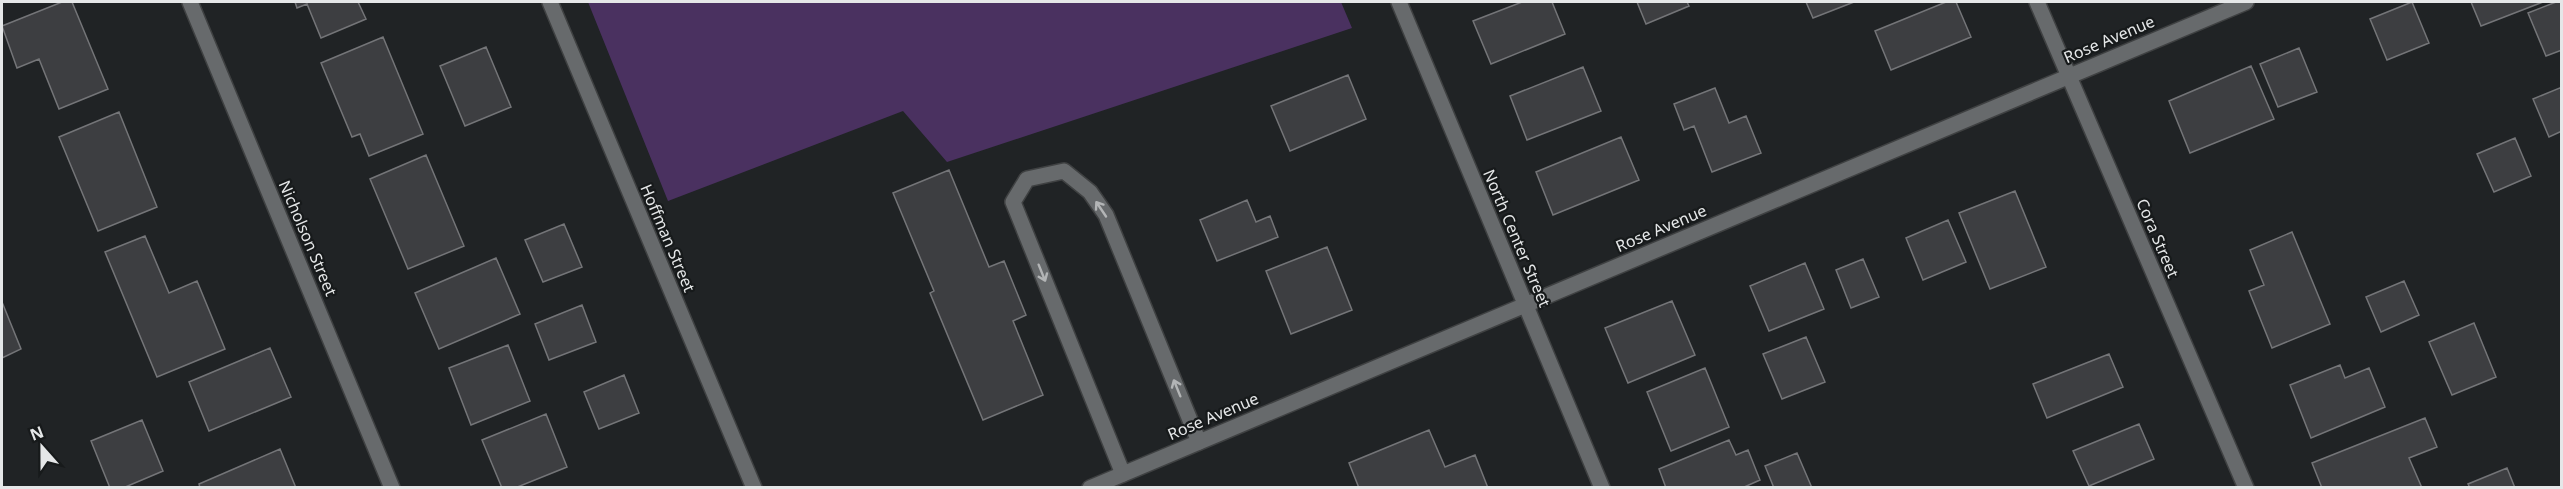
<svg xmlns="http://www.w3.org/2000/svg" width="2563" height="489" font-family="'Noto Sans',sans-serif">
	<rect width="100%" height="100%" fill="#202325"/>
	<path fill="#4a3160" d="M588 2H1341L1352 28 947 162 903 111 668 201Z"/>
	<path fill="#3d3e41" stroke="#747578" stroke-width="1.5" d="M62 2H72L108 89 59 109 39 59 17 68 2 26Z
		M295 2H358L366 19 321 38 307 4 297 8Z
		M1522 2H1552L1565 34 1491 64 1473 21Z
		M1637 2H1687L1689 6 1646 24Z
		M1806 2H1854L1813 18Z
		M1946 2H1956L1971 37 1891 70 1875 31Z
		M2412 2 2429 43 2387 60 2370 19Z
		M2471 2H2543L2481 26Z
		M2556 2H2562V50L2546 56 2528 13Z
		M383 37 423 134 369 156 360 134 352 137 321 63Z
		M486 47 511 107 465 126 440 66Z
		M2299 48 2317 92 2278 107 2260 64Z
		M2251 66 2274 119 2190 153 2169 101Z
		M1583 67 1601 111 1527 140 1510 96Z
		M1348 75 1366 119 1290 151 1271 106Z
		M2562 87V131L2549 137 2533 99Z
		M1715 88 1729 123 1746 116 1761 153 1712 172 1694 126 1684 130 1674 104Z
		M119 112 157 207 98 231 59 137Z
		M1621 137 1639 180 1553 215 1536 172Z
		M2515 138 2531 176 2494 192 2477 154Z
		M426 155 464 246 408 269 370 179Z
		M949 170 989 267 1004 261 1026 315 1013 321 1043 395 983 420 930 293 934 291 893 193Z
		M2015 191 2046 267 1990 289 1959 213Z
		M1247 200 1256 222 1270 216 1278 237 1217 261 1200 220Z
		M1948 220 1966 262 1923 280 1906 238Z
		M564 224 582 267 543 282 525 240Z
		M2292 232 2330 324 2272 348 2249 291 2264 285 2250 250Z
		M145 236 169 293 197 281 225 349 157 377 105 252Z
		M1327 247 1352 310 1291 334 1266 271Z
		M496 258 520 314 439 349 415 293Z
		M1863 259 1879 297 1851 308 1836 270Z
		M1805 263 1824 309 1769 331 1750 286Z
		M2404 281 2419 315 2381 332 2366 297Z
		M1672 301 1695 355 1628 383 1605 328Z
		M2 302 21 349 2 358Z
		M582 305 596 342 549 360 535 324Z
		M2474 323 2496 377 2452 395 2429 342Z
		M1806 337 1825 382 1782 399 1763 354Z
		M508 345 530 401 471 425 449 368Z
		M270 348 291 397 209 431 189 382Z
		M2109 354 2123 387 2047 418 2033 384Z
		M2340 365 2345 378 2369 368 2385 407 2311 438 2290 385Z
		M1705 368 1729 427 1671 451 1647 392Z
		M624 375 639 413 599 429 584 392Z
		M546 414 567 467 515 488H502L482 440Z
		M2425 418 2437 447 2409 458 2422 488H2322L2312 463Z
		M142 420 163 471 123 488H110L91 441Z
		M2139 424 2154 459 2089 486 2073 451Z
		M1429 430 1445 467 1475 455 1488 488H1359L1349 463Z
		M1729 440 1736 455 1748 450 1760 480 1742 488H1666L1659 469Z
		M280 449 296 488H200L199 484Z
		M1797 453 1812 488H1774L1765 466Z
		M2507 468 2515 488H2470L2468 484Z"/>
	<g fill="none" stroke-linecap="round" stroke-linejoin="round">
		<g stroke="#3f4142" stroke-width="18">
			<path id="service" d="M1123 474 1013 202 1027 179 1064 171 1090 192 1106 215 1199 442"/>
		</g>
		<g stroke="#3f4142" stroke-width="18">
			<path id="minor" d="M190 2 392 488
				M550 2 754 488
				M1399 2 1602 488
				M2037 2 2246 488
				M1090 488 2246 2"/>
		</g>
		<use href="#service" stroke="#676a6c" stroke-width="15"/>
		<use href="#minor" stroke="#676a6c" stroke-width="15"/>
	</g>
	<defs><path id="oneway-shaft" d="M-6 0H5M1.5-3L5.5 0L1.5 3" fill="none" stroke-width="1.6" stroke-linecap="round" stroke-linejoin="round" transform="scale(1.5)"/></defs>
	<g stroke="#b3b5b6">
		<use href="#oneway-shaft" transform="translate(1101 209) rotate(-124)"/>
		<use href="#oneway-shaft" transform="translate(1042 273) rotate(68)"/>
		<use href="#oneway-shaft" transform="translate(1177 388) rotate(-112)"/>
	</g>
	<g text-anchor="middle" dominant-baseline="central" stroke-width="4.5" stroke-linejoin="round" paint-order="stroke">
		<g font-size="16" fill="#e5e7e8" stroke="#171a1b">
			<text transform="translate(2109 39) rotate(-23)">Rose Avenue</text>
			<text transform="translate(1661 228) rotate(-23)">Rose Avenue</text>
			<text transform="translate(308 238) rotate(67)">Nicholson Street</text>
			<text transform="translate(668 238) rotate(67)">Hoffman Street</text>
			<text transform="translate(1517 238) rotate(67)">North Center Street</text>
			<text transform="translate(2158 238) rotate(67)">Cora Street</text>
			<text transform="translate(1213 416) rotate(-23)">Rose Avenue</text>
		</g>
	</g>
	<rect width="2563" height="489" fill="none" stroke="#e5e7e8" stroke-width="6"/>
	<g transform="translate(42 447) rotate(339)" stroke="#171a1b" stroke-width="4.5" paint-order="stroke">
	<path d="M0-4.5L10 22L0 15L-10 22Z" fill="#e5e7e8"/>
	<text y="-9" font-size="16" font-weight="bold" text-anchor="middle" fill="#e5e7e8">N</text>
	</g>
</svg>
